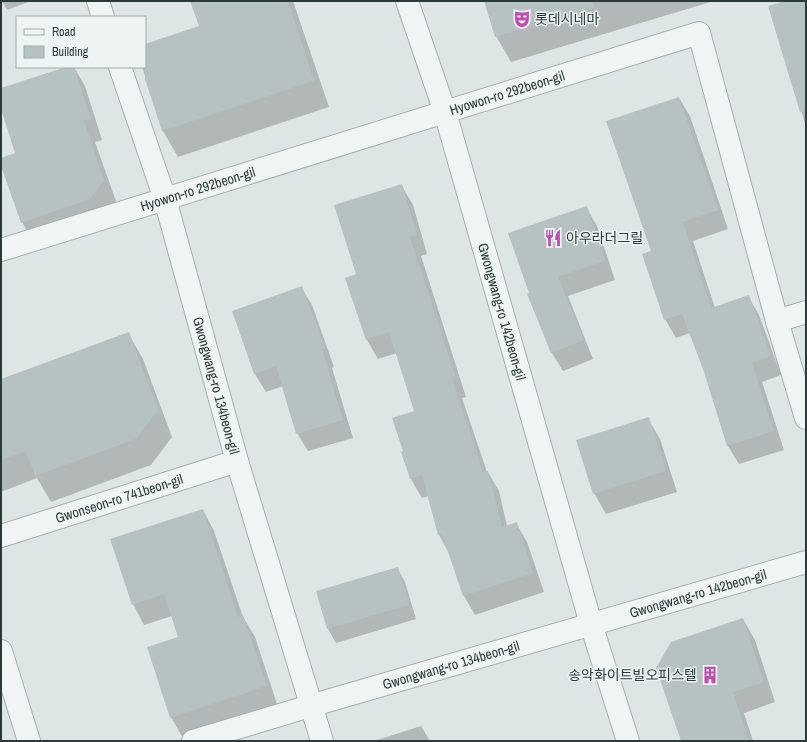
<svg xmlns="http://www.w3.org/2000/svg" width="807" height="742" font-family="'Archivo Narrow','Noto Sans KR',sans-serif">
	<rect width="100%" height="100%" fill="#dee6e5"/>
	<path fill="#0003" d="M2 1H31L7 10Z
		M191 1H293L329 107 178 157 163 131 142 67H145V45L201 27Z
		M485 1H714L511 62 496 36Z
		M788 1H806V127L770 7Z
		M69 67H74L85 86 102 140 95 142 116 201 102 220 34 243 22 222 1 163V159L16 153 1 106V89Z
		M679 98 690 116 728 229 693 241 715 308 748 296 759 315 781 375 762 382 784 450 739 464 728 446 704 369 690 333 676 338 665 319 652 251Z
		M402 186 413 205 427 254 421 256 466 397 462 398 487 472H488L499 491 507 526 516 523 527 542 544 592 475 615 464 596 449 553 439 535 429 496 422 498 411 479 402 453 404 452 416 411 397 353 378 359 367 340 346 278 357 275Z
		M586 207 597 226 615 280 568 296 593 359 563 371 552 353 528 295Z
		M301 287 312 305 334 367 332 368 353 438 308 451 297 433 283 386 266 392 255 374 233 312Z
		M128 333 143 359 172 437 151 465 51 502 37 478 1 492V380Z
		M648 419 660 439 677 492 606 514 594 493Z
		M203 510 214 531 243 617 255 637 278 707 183 738 171 717 179 638 172 616 144 625 133 604Z
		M397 568 405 582 416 619 336 643 328 629Z
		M743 619 755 640 775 702 744 713 753 741H682Z
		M421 726 430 741H374Z"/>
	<path fill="#b5c2c1" d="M190 1H288L314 81 162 131 145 79V44L199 26Z
		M484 1H593L594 7 495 37Z
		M785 1H806V111L800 112 768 6Z
		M66 67H74L91 119 84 121 104 180 90 199 21 223 1 166V158L15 153 1 109V88Z
		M679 97 718 210 683 222 711 308 749 295 771 356 752 363 774 431 727 446 703 369 682 314 664 320 642 254 651 251 606 121Z
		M402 184 417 235 410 237 456 378 452 379 483 472 488 471 502 527 517 522 533 573 463 596 442 534 438 535 422 475 410 479 401 452 403 451 392 418 414 411 389 332 366 340 345 278 356 274 334 205Z
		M587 206 605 261 558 277 584 340 551 353 527 294 529 293 508 233Z
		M302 286 325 348 322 349 343 420 296 434 276 366 254 374 232 311Z
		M129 332 158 410 136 439 35 476 26 451 1 460V379Z
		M649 417 666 471 593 494 576 440Z
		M203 509 238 617 243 615 267 686 170 718 147 647 178 637 164 594 132 605 110 539Z
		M398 567 409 605 327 629 316 591Z
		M743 618 764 682 733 692 749 741H681L656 668 671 642Z"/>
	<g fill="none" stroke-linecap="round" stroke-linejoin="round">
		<g stroke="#a4afae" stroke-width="24">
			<g id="street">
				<path d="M98 1 103 17"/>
				<path id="s1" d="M407 1 445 112 591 624 628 741"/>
				<path id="s2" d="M120 67 165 199 237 461 322 741"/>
				<path id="s3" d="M1 250 699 33 777 321 806 312"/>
				<path d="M777 321 806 418"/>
				<path id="s4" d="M1 536 237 461"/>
				<path d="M1 651 29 741"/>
				<path id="s5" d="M193 741 310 706 806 562"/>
			</g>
		</g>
		<use href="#street" stroke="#f0f5f4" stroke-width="22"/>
	</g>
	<defs>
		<g id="theatre-bare" transform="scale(1.38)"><path d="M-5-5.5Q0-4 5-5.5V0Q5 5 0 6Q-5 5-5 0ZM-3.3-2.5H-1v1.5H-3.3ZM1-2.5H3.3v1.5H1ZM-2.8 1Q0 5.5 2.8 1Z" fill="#c24cb3" stroke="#edf4f3" stroke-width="2.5" paint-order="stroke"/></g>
		<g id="restaurant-bare" transform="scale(1.38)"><path d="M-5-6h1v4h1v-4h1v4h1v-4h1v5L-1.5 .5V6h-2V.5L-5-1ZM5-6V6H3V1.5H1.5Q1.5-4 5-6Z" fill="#c24cb3" stroke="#edf4f3" stroke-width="2.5" paint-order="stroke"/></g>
		<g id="building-bare" transform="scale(1.38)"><path d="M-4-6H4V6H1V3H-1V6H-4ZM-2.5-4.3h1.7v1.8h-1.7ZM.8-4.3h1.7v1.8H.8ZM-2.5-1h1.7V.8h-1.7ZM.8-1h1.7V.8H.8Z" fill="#c24cb3" stroke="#edf4f3" stroke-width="2.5" paint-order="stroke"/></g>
	</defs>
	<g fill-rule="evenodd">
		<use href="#theatre-bare" x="522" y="19"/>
		<use href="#restaurant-bare" x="553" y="238"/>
		<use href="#building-bare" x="710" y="675"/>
	</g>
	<g text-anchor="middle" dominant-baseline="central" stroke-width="3" stroke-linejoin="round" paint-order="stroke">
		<g font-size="14" fill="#283b3a" stroke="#edf4f3" text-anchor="start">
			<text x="535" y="19">롯데시네마</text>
			<text x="566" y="238">아우라더그릴</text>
			<text x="697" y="675" text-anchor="end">송악화이트빌오피스텔</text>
		</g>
		<g font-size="14" fill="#283b3a" stroke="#edf4f3">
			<text stroke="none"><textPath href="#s3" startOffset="530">Hyowon-ro 292beon-gil</textPath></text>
			<text stroke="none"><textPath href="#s3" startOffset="206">Hyowon-ro 292beon-gil</textPath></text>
			<text stroke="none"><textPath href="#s1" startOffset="325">Gwongwang-ro 142beon-gil</textPath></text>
			<text stroke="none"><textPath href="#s2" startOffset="333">Gwongwang-ro 134beon-gil</textPath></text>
			<text stroke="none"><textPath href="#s4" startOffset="124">Gwonseon-ro 741beon-gil</textPath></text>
			<text stroke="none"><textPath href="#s5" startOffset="526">Gwongwang-ro 142beon-gil</textPath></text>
			<text stroke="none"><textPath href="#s5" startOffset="269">Gwongwang-ro 134beon-gil</textPath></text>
		</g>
	</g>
	<rect width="807" height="742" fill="none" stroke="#283b3a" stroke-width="4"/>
	<rect x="16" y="16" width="130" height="52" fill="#edf4f3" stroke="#9eaaa9"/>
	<rect x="24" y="29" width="20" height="6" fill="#f0f5f4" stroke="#9eaaa9"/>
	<text x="52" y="36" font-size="12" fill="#283b3a">Road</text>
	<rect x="24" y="46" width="20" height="12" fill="#b5c2c1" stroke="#9eaaa9"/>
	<text x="52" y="56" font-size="12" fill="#283b3a">Building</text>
</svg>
